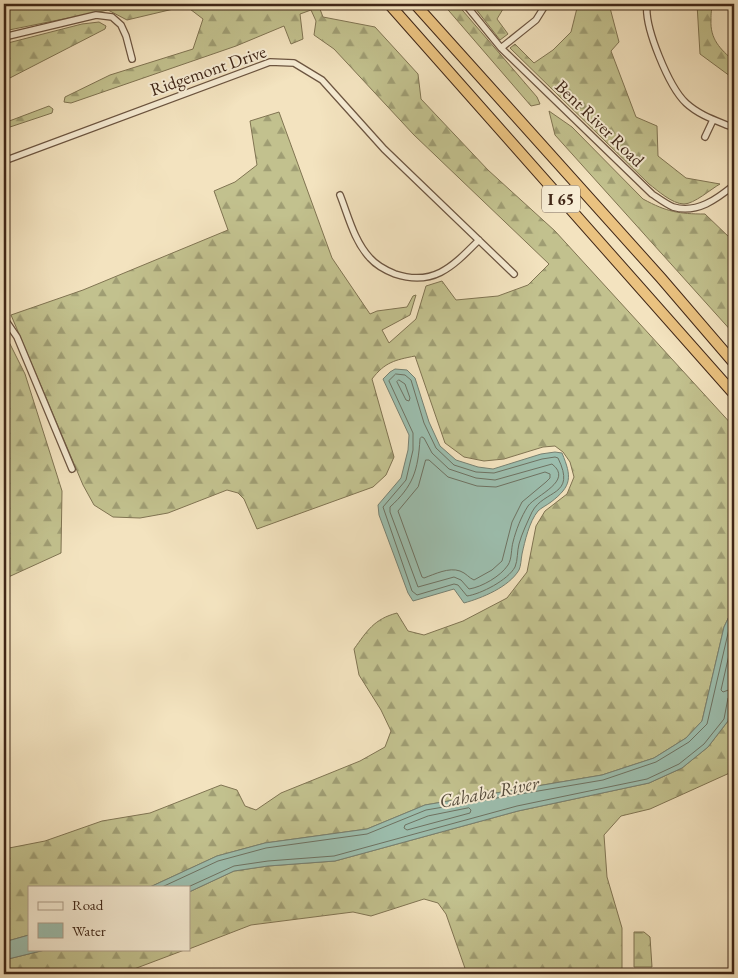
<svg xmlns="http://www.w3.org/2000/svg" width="738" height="978" font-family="'EB Garamond',serif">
	<defs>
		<pattern id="forest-firs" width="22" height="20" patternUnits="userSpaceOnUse" patternTransform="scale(1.25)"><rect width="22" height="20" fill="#c2c18e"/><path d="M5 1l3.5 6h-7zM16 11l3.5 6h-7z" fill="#9f9d73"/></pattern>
	</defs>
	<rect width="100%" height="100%" fill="#f3e3bf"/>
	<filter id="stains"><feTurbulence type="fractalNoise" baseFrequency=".004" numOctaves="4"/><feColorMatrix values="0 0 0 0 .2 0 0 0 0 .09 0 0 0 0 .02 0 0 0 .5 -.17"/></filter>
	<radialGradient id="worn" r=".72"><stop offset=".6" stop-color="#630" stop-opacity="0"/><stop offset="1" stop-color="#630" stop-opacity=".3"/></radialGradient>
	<path fill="url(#forest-firs)" stroke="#807452" d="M17 4H318L323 17 375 27 418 74 421 99 488 170 555 231 734 427V606L724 627 702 721 686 738 654 758 602 775 425 805 367 829 265 843 217 856 150 887H29V935L4 942V849L45 841 102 821 150 813 221 785 237 790 245 806 256 810 281 793 360 761 385 747 391 731 381 710 359 675 354 649C367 631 374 619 397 613L408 631 424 635 463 621 507 598 527 572 536 526 545 511 567 494 574 477 570 462 563 452 555 446 543 447 504 459 484 461 464 457 445 443 415 356C395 360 385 362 372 379L394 457 386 475 373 487 257 529 244 499 238 493 227 490 168 513 140 518 113 517 94 505 83 485 11 315 83 290 228 230 214 191 235 182 257 165 250 121 279 112 332 258 370 314 377 311 407 307 413 296 416 295 410 315 382 330 389 343 416 319 426 286 442 281 456 300 498 296 528 285 549 264 414 135 334 49 314 35 316 21 311 10 300 14 303 39 291 44 284 26 236 46 71 103 64 102 65 97 110 75 193 49 203 19 186 6 127 20 108 10 4 31V12Z
		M443 4H457L537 97 540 104 531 106Z
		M472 4H506L497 19 508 34 500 40Z
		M578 4H609L619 42 611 51 636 117 657 126 658 156 686 178 720 184C711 189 694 204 684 204 672 204 657 190 649 184L510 48 515 44 534 63 553 50 571 32Z
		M697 4H714C711 9 711 13 711 20 710 39 720 49 734 61V79L700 54Z
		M99 22 106 26 105 29 4 81V44L82 24Z
		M49 106 53 109 52 113 4 129V123Z
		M549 111 572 127 643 199C667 212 679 214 705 214L730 238 734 235V334L555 135Z
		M4 332 25 374 62 491 61 553 4 579Z
		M734 678V771L650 809 621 816 604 835 607 877 622 928V974H467L446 914 438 903 424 899 371 916 353 912 251 925 189 949V892L234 871 268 866 335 861 518 811 649 783 682 768 708 747 728 721Z
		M634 932H644L650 937 652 967H634Z
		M49 949H187L134 969 135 974H4V960Z"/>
	<path fill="#9cbeae" stroke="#778172" d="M395 369 407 370 415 378 429 422 440 446 456 460 478 467 493 469 541 454 555 452 562 453C572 477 572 486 551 502 547 505 541 508 538 511 529 522 525 541 522 554 521 559 521 566 519 570 509 587 482 598 464 603L454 589 413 601 408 593 379 515 378 505 401 478 408 450 409 435 383 379 390 372Z
		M734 606V678L728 721 708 747 682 768 649 783 518 811 335 861 268 866 234 871 189 892V887H150L217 856 265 843 367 829 425 805 602 775 654 758 686 738 702 721 724 627Z
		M29 935V949H49L4 960V942Z"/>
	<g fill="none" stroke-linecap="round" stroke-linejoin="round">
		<path stroke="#6e7262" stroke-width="1" d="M396 374 405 375 411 380 424 423 436 448 454 465 476 472 494 473 542 459 555 457 558 458C577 497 544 489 532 512 527 523 522 533 519 544 517 551 518 560 515 567 508 580 481 594 467 596L458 585 454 584 417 595 412 591 383 507 406 480 413 450V433L389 381Z
			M399 380 405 384 410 398 409 401 406 400 397 382Z
			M422 437 424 438 432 453 449 469 476 478 495 480 552 464C574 481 536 495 528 506 521 517 516 530 513 542 511 549 512 559 508 565 501 576 482 587 469 589L461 580 454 577 418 587 390 512V507C413 486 418 471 420 439Z
			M426 460H429L448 477 477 486 496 487 545 472 550 474V478L546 482 522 502 512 522 502 561 492 570 474 580C469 578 466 573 460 571 449 567 435 574 424 578L422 577 398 511 418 487Z
			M734 633 721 690 723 692 734 688
			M469 808 471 810 470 813 407 830 404 828 405 825 428 816Z
			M162 887 218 861 266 848 367 834 426 810 603 780 656 762 689 742 707 724 729 629 734 617
			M188 887 234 866 268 861 334 856 517 806 647 779 679 764 704 744 724 719 728 698 734 694"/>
		<g stroke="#6c5541" stroke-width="8">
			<path id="street" d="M465 4 501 48 652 194C658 198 666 204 673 207 697 214 717 199 734 185
				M647 4C644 27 669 87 686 103 700 116 718 121 734 128
				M4 37 96 15 112 17 121 25 126 36 132 59
				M501 48 536 20 546 4
				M705 137 713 120
				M4 161 270 62 294 63 322 80 384 149 514 274
				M340 195C348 215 354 241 370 258 377 266 385 270 395 274 434 287 453 266 479 240
				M4 318 17 337 72 469"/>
		</g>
		<g stroke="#3f2617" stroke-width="12">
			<path id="highway" d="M389 4 734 394
				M415 4 661 278 734 363"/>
		</g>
		<use href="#street" stroke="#f7edd5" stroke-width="5.5"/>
		<use href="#highway" stroke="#eac280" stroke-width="10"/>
	</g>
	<g text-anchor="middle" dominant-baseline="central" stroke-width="4" stroke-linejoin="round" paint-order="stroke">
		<rect fill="#f7edd5" stroke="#766250" stroke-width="1" x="542" y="185.5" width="38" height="27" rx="4"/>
		<g font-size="16" font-weight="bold" fill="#3f2617">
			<text x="561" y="199">I 65</text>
		</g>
		<g font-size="18" fill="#3f2617" stroke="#f7edd5">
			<text transform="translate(208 70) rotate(-19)">Ridgemont Drive</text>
			<text transform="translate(600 123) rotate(44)">Bent River Road</text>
		</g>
		<g font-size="19" font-style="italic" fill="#564c3d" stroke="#f7edd5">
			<text transform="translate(489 792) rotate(-11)">Cahaba River</text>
		</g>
	</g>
	<rect width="738" height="978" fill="none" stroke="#f3e3bf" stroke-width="20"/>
	<rect x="5" y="5" width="728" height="968" fill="none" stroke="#3f2617" stroke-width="2.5"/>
	<rect x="10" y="10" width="718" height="958" fill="none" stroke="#3f2617"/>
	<rect x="28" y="886" width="162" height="65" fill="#f7edd5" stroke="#ad9d89"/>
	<rect x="38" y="902" width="25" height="8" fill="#f7edd5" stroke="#ad9d89"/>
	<text x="72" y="910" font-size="15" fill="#3f2617">Road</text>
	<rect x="38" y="923" width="25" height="15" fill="#9cbeae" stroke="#ad9d89"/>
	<text x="72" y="936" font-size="15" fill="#3f2617">Water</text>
	<rect width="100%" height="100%" filter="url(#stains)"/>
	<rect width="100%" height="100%" fill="url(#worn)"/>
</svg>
